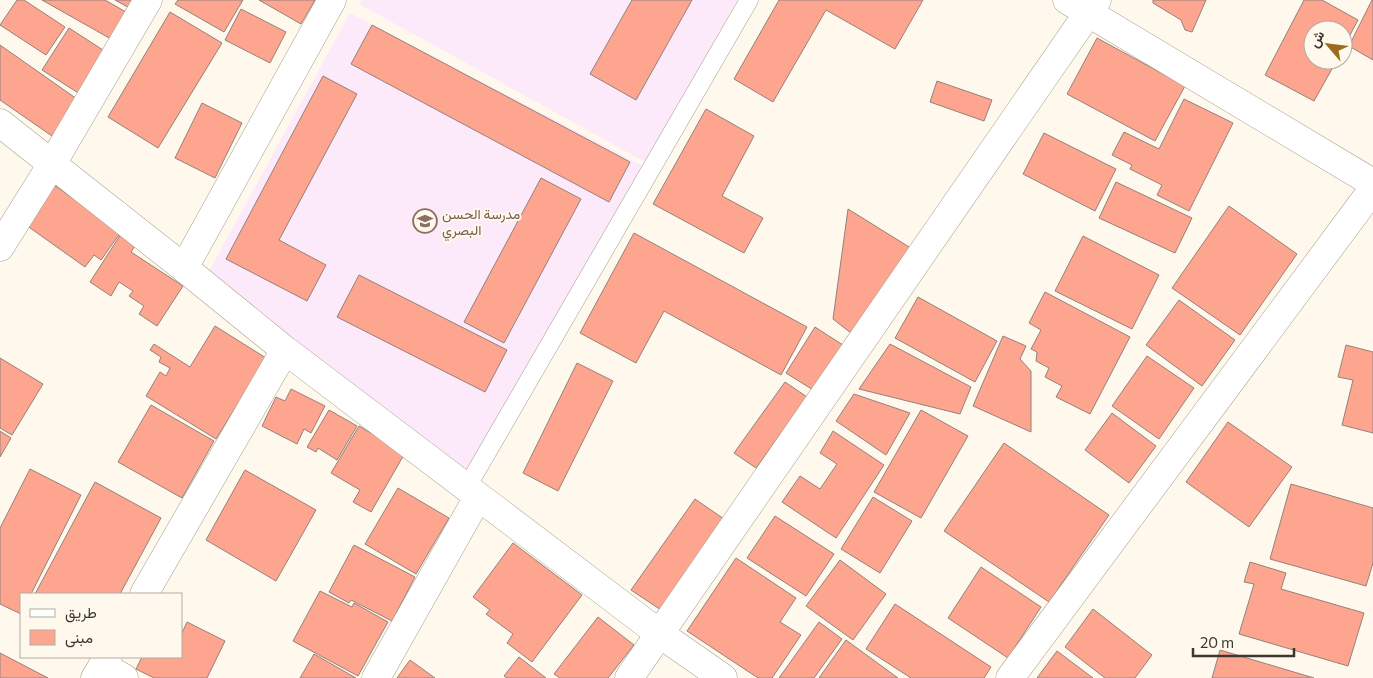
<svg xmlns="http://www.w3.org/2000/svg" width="1373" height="678" font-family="Commissioner,Vazirmatn,sans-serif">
	<rect width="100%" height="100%" fill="#fff9ed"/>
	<path fill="#fce9f9" d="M362 0H737L647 163 359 4Z
		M350 13 645 167 466 477 207 275Z"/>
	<path fill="#fea58f" stroke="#95807b" d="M17 0H24L65 27 46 55 0 25Z
		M42 0H105L126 12 111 39Z
		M115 0H136L131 9Z
		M178 0H243L224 32 175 4Z
		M259 0H315L301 24Z
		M632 0H692L636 100 590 74Z
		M779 0H923L895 49 826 10 773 102 734 79Z
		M1153 0H1206L1192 32 1185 30 1181 20 1153 3Z
		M1304 0H1322L1358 20 1343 48V30H1313V60H1337L1314 101 1265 75Z
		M1372 0H1373V60L1349 46Z
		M241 9 286 32 270 63 225 40Z
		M170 12 222 43 158 148 108 117Z
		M372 25 630 162 609 202 351 64Z
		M69 28 106 52 80 94 42 70Z
		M1097 38 1185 86 1155 141 1067 94Z
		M0 45 77 99 52 136 0 100Z
		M323 76 357 94 279 240 326 265 307 301 226 259Z
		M937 81 992 100 984 121 930 102Z
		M1184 99 1233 123 1189 211 1157 195 1162 185 1130 169 1132 165 1112 155 1124 132 1159 149Z
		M202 103 242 123 215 178 175 158Z
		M706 109 754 136 722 196 763 218 744 253 653 204Z
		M1044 133 1116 169 1095 211 1023 174Z
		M541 178 581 199 504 343 464 322Z
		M1116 182 1192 218 1175 253 1099 218Z
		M54 185 121 232 101 260 94 255 85 267 26 225Z
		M1229 206 1297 254 1240 335 1172 288Z
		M848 209 914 250 856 337 833 319Z
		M634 233 807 327 781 375 664 311 636 363 580 333Z
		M121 234 136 244 131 252 183 286 157 326 139 314 144 306 129 296 133 291 119 282 111 296 90 282Z
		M1083 236 1159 275 1132 329 1055 291Z
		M359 275 507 350 485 392 337 317Z
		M1045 292 1130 337 1090 414 1056 397 1062 386 1045 377 1049 368 1036 361 1037 352 1031 349 1041 330 1029 323Z
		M918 297 997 341 975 382 895 338Z
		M1179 300 1235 340 1202 386 1146 345Z
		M215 326 266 358 216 439 146 396 160 372 166 376 170 368 159 362 161 357 150 350 154 344 190 367Z
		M815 327 846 347 818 393 786 373Z
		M1003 336 1026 346 1020 359 1031 371V432L973 406Z
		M890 344 971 387 960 414 859 389Z
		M1346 345 1373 352V433L1342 425 1353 380 1338 377Z
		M1147 356 1194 388 1159 439 1112 406Z
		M0 358 43 384 12 435 0 428Z
		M577 363 613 381 558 491 523 473Z
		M785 382 807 397 756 468 734 453Z
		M291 389 325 406 311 433 304 429 297 444 262 426 276 397 285 401Z
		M854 394 910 413 886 455 836 421Z
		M151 405 214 441 182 498 118 462Z
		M329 410 357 426 337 460 318 448 316 452 307 447Z
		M921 410 968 436 921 518 874 492Z
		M1112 413 1156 446 1129 483 1085 450Z
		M1228 422 1292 467 1249 527 1186 482Z
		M359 426 405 453 371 512 353 502 360 490 331 473Z
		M0 431 11 438 0 457Z
		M833 431 884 465 836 538 782 502 800 476 820 489 837 464 820 453Z
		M1004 443 1109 515 1049 602 944 531Z
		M30 469 81 495 31 594H21V614L0 604V528Z
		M245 470 316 510 276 581 206 540Z
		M95 482 161 518 120 594H35Z
		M1291 484 1373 508V563L1366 586 1270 559Z
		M398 488 449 518 416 574 365 544Z
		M873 497 912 521 880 573 841 549Z
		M695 499 724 519 661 610 631 590Z
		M775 516 834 554 806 596 747 558Z
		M513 543 582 595 532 662 507 643 513 634 486 614 490 610 473 597Z
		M354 545 415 577 392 621 351 600 349 603 329 592Z
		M736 558 796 598 780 622 801 635 772 678H758L687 631Z
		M840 560 886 594 853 640 806 606Z
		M1250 562 1286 573 1281 589 1364 613 1348 666 1239 634 1254 584 1244 582Z
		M981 567 1041 607 1008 658 948 618Z
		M320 591 352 607 354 603 388 622 358 676 293 641Z
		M895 604 991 667 984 678H911L866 649Z
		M1093 609 1152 655 1135 678H1105L1065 647Z
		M598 617 634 645 608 678H560L554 674Z
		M187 622 225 641 207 678H154L136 669 142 657H181V635Z
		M819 622 842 639 814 678H779Z
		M846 640 898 678H819Z
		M1220 650 1314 678H1212Z
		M1057 651 1093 678H1037Z
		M0 653 48 678H0Z
		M314 654 356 678H300Z
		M519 657 546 678H507L504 676Z
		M410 660 435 678H397Z"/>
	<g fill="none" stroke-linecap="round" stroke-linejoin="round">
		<g stroke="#a79f8d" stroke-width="19">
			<path id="service" d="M467 487 749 0"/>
		</g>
		<g stroke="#a79f8d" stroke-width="29">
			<path id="minor" d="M1067 0 1373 183
				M0 123 184 268 285 350 660 634 723 678
				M0 247 52 164 148 0
				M184 268 332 0
				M144 594 285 350
				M102 666 124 678
				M95 678 108 657
				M376 678 478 497
				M629 678 1097 0
				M1010 678 1373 189"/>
		</g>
		<use href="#service" stroke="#fff" stroke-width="18"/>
		<use href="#minor" stroke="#fff" stroke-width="28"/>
	</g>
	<defs>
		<g id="school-ring" transform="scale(1.25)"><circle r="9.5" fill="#fff9ed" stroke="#8d6e63" stroke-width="1.5"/><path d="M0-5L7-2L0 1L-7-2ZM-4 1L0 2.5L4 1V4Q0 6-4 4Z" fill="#8d6e63"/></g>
	</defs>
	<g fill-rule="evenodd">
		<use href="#school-ring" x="425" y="221"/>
	</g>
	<g text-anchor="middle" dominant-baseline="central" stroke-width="4" stroke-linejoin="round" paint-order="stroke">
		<g font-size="14" fill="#785e54" stroke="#fff9ed" text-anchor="start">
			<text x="442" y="213">مدرسة الحسن<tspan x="442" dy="16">البصري</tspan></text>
		</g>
	</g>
	<rect x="20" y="593" width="162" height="65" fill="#fff9ed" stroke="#b1aca2"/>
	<rect x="30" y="609" width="25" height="8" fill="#ffffff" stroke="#b1aca2"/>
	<text x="65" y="618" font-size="15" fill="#3c3831">طريق</text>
	<rect x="30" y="630" width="25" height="15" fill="#fea58f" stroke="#b1aca2"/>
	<text x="65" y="643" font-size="15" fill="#3c3831">مبنى</text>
	<g transform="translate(1328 45) rotate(298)"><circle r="24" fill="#fff9ed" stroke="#b1aca2"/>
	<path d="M0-4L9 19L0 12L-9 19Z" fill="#9c6b1f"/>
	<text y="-8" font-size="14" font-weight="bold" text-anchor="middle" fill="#3c3831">ش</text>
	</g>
	<path d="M1193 648v8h101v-8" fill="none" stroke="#3c3831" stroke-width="2.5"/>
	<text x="1200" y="648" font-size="15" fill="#3c3831" stroke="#fff9ed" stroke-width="4" paint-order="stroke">20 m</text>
</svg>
